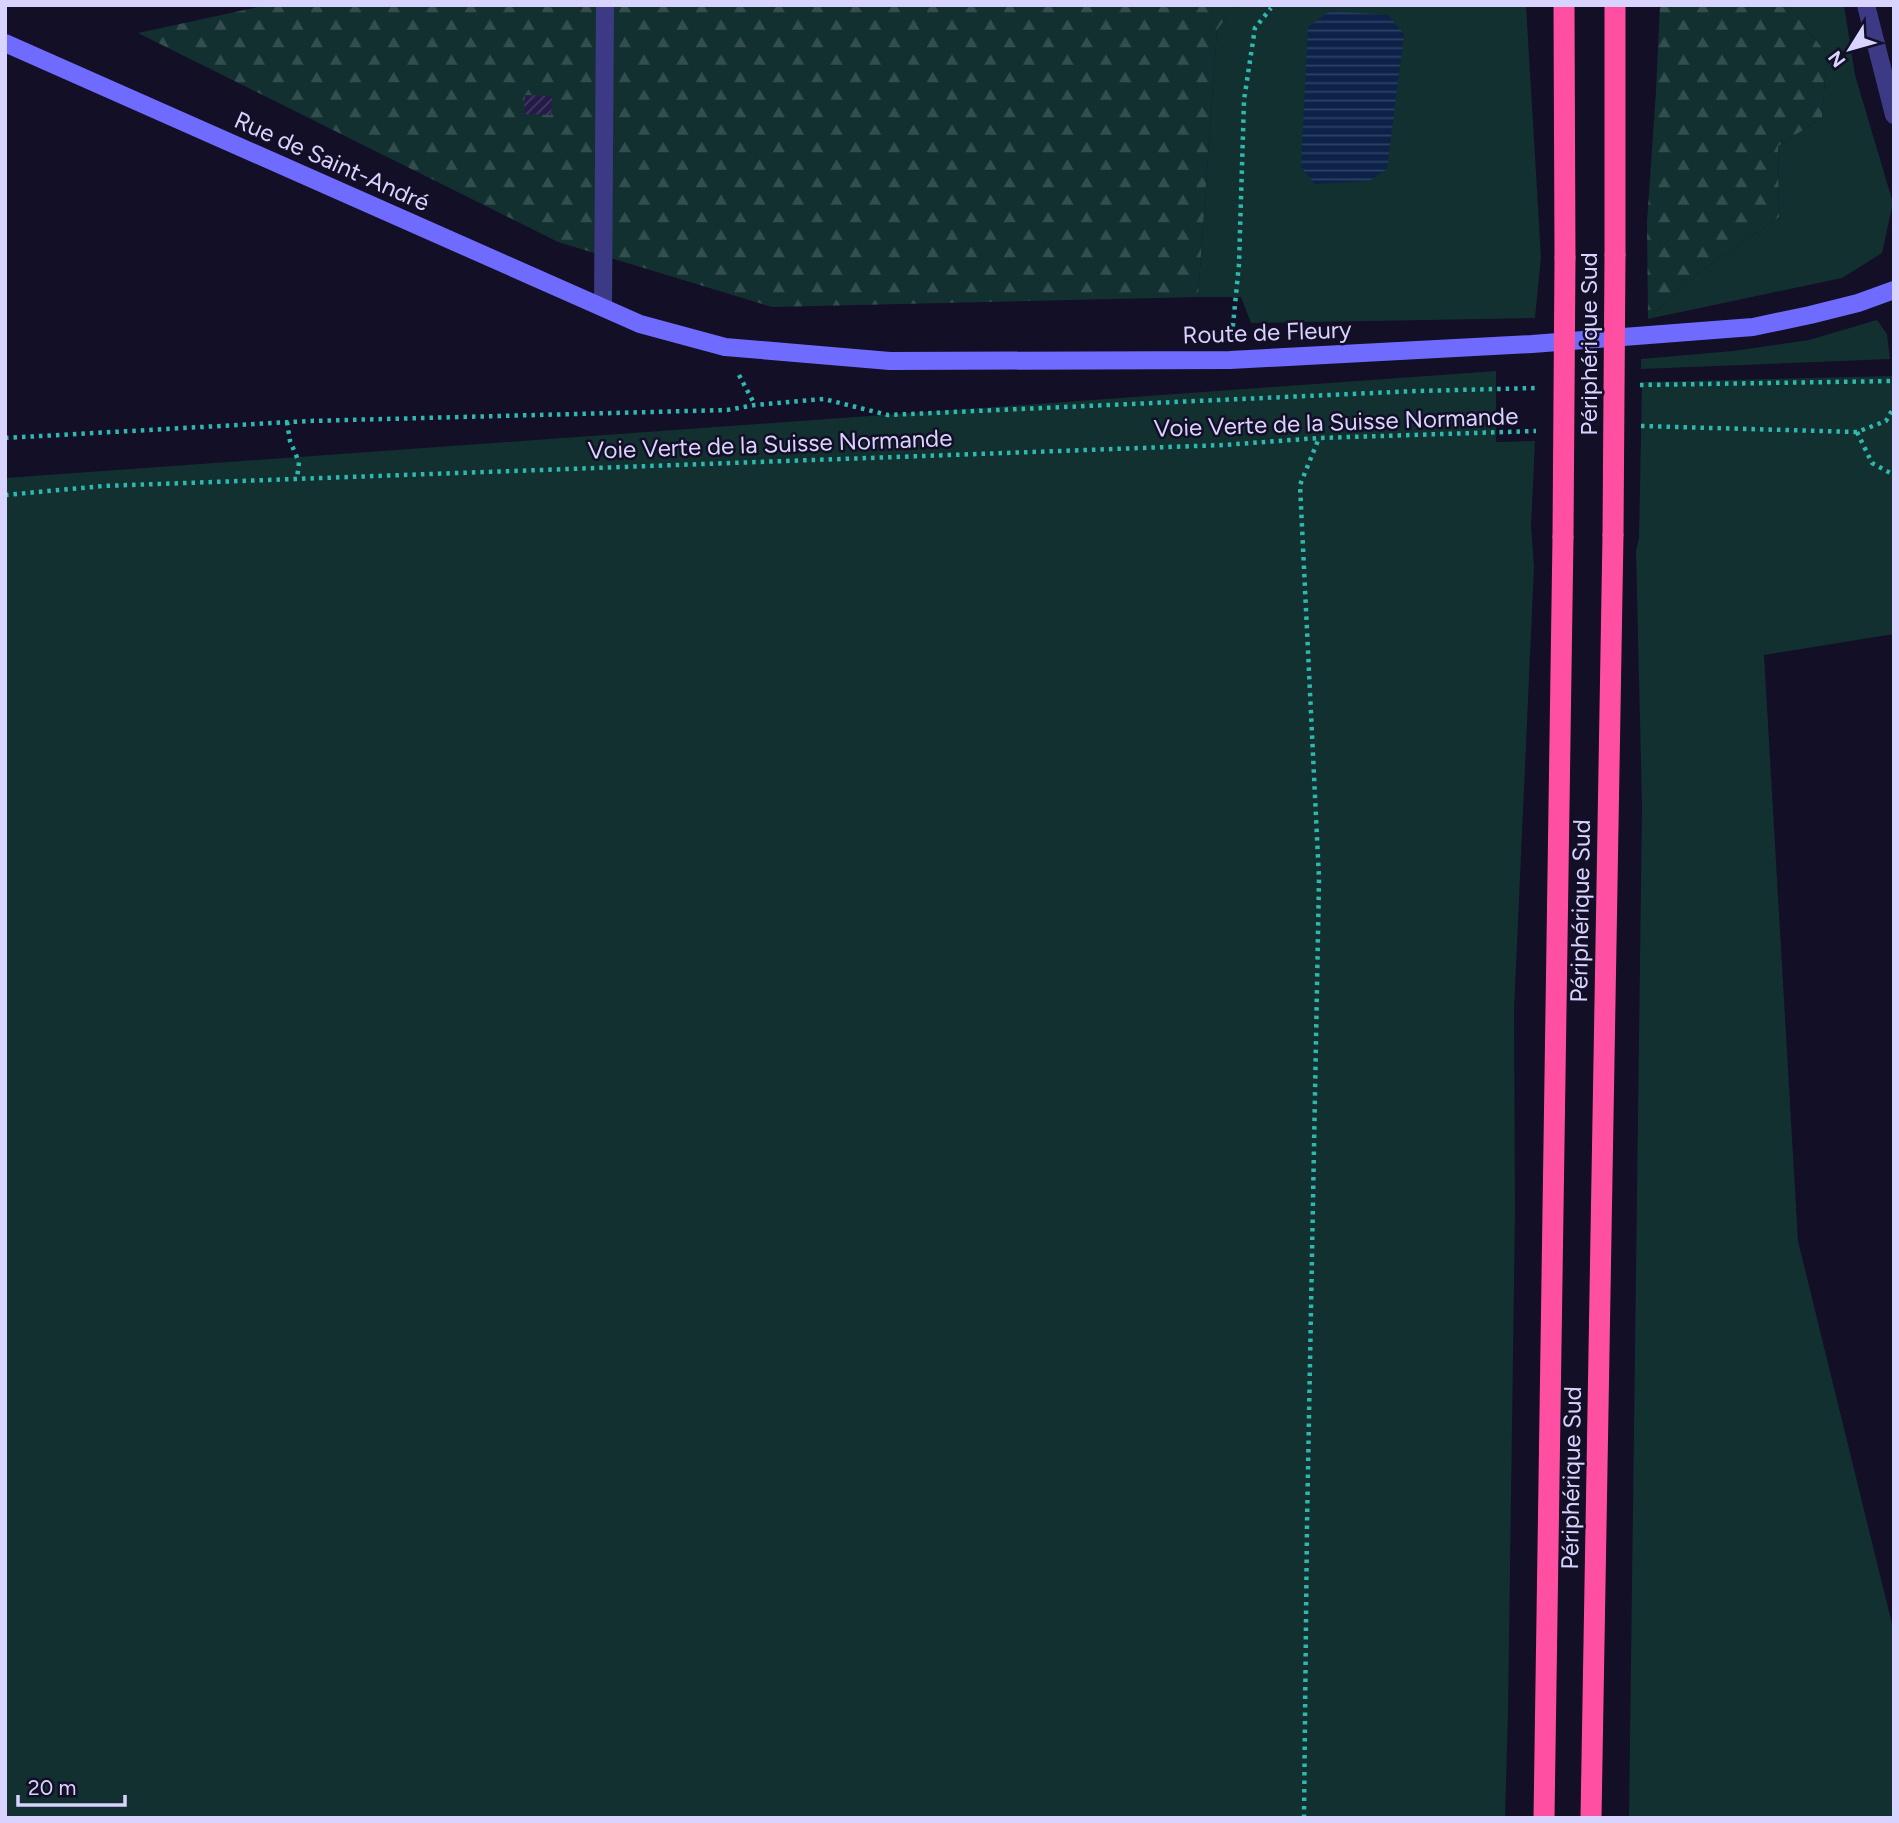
<svg xmlns="http://www.w3.org/2000/svg" width="1899" height="1823" font-family="Figtree,sans-serif">
	<defs>
		<pattern id="forest-firs" width="22" height="20" patternUnits="userSpaceOnUse" patternTransform="scale(1.75)"><rect width="22" height="20" fill="#12302f"/><path d="M5 1l3.5 6h-7zM16 11l3.5 6h-7z" fill="#344d4e"/></pattern>
		<pattern id="water-rules" width="6" height="5" patternUnits="userSpaceOnUse" patternTransform="scale(1.75)"><rect width="6" height="5" fill="#0c2248"/><path d="M0 2.5h6" fill="none" stroke="#2f4163"/></pattern>
		<pattern id="building-hatch" width="6" height="6" patternUnits="userSpaceOnUse" patternTransform="scale(1.75)"><rect width="6" height="6" fill="#241b47"/><path d="M-1 1l2-2M0 6l6-6M5 7l2-2" fill="none" stroke="#433b63"/></pattern>
	</defs>
	<rect width="100%" height="100%" fill="#130f26"/>
	<path fill="#12302f" d="M1236 5H1526L1541 257 1535 318 1251 323 1241 297H1198L1217 30Z
		M1788 5H1844L1855 75 1893 203 1882 253 1842 278 1648 319 1698 273 1779 217 1778 146 1822 118 1827 54Z
		M1877 320 1887 334 1890 359 1641 369V359L1733 351 1809 340Z
		M1496 371V442L1535 441 1531 526 1534 567 1514 1010 1515 1211 1508 1713 1505 1818H5V478Z
		M1894 376V634L1764 655 1798 1241 1894 1632V1818H1629L1642 806 1636 551 1639 538 1642 382Z"/>
	<path fill="url(#forest-firs)" d="M267 5H1236L1217 30 1198 297 772 307 558 242 138 33Z
		M1660 5H1788L1827 54 1822 118 1778 146 1779 217 1698 273 1648 319 1647 222 1656 91Z"/>
	<path fill="url(#water-rules)" d="M1330 11 1388 15 1404 34 1387 169 1369 181 1315 184 1301 167 1308 27Z"/>
	<path fill="url(#building-hatch)" d="M525 95 552 96 551 115 524 114Z"/>
	<g fill="none" stroke-linecap="round" stroke-linejoin="round">
		<path stroke="#2fb8b0" stroke-width="4.5" stroke-dasharray="3.5 5" stroke-linecap="butt" d="M1232 335 1239 264 1244 100 1255 28 1271 8
			M739 375 755 405
			M1640 385 1894 381
			M287 422 290 441 299 462 297 479
			M1641 426 1857 432 1886 421 1894 407
			M1857 432 1872 463 1894 475
			M5 438 309 421 727 410 755 405 824 399 888 415 1417 391 1537 388
			M5 495 103 486 1223 445 1319 438 1536 431
			M1304 1818 1307 1524 1319 879 1300 485 1319 438"/>
		<path stroke="#3d3a85" stroke-width="18" d="M603 307 605 5"/>
		<path stroke="#3d3a85" stroke-width="18" d="M1866 5 1894 115"/>
		<path stroke="#6f6bff" stroke-width="18" d="M5 43 640 324 725 347 890 361 1230 360 1532 344 1753 327 1810 315 1858 303 1894 290"/>
		<path stroke="#ff4fa3" stroke-width="21" d="M1564 5 1565 258
			M1615 5V255
			M1544 1818 1563 537
			M1591 1818 1613 535"/>
		<path stroke="#ff4fa3" stroke-width="21" d="M1613 535 1615 255
			M1563 537 1565 258"/>
	</g>
	<g text-anchor="middle" dominant-baseline="central" stroke-width="5" stroke-linejoin="round" paint-order="stroke">
		<g font-size="24" fill="#d9d4ff" stroke="#130f26">
			<text transform="translate(332 161) rotate(24)">Rue de Saint-André</text>
			<text transform="translate(1267 332) rotate(-2)">Route de Fleury</text>
			<text transform="translate(1588 344) rotate(-90)">Périphérique Sud</text>
			<text transform="translate(1336 422) rotate(-2)">Voie Verte de la Suisse Normande</text>
			<text transform="translate(770 444) rotate(-2)">Voie Verte de la Suisse Normande</text>
			<text transform="translate(1580 911) rotate(-89)">Périphérique Sud</text>
			<text transform="translate(1571 1478) rotate(-89)">Périphérique Sud</text>
		</g>
	</g>
	<rect width="1899" height="1823" fill="none" stroke="#d9d4ff" stroke-width="14"/>
	<g transform="translate(1850 49) rotate(233)" stroke="#130f26" stroke-width="5" paint-order="stroke">
	<path d="M0-5L12 26L0 18L-12 26Z" fill="#d9d4ff"/>
	<text y="-10" font-size="19" font-weight="bold" text-anchor="middle" fill="#d9d4ff">N</text>
	</g>
	<path d="M18 1795v10h107v-10" fill="none" stroke="#d9d4ff" stroke-width="3.5"/>
	<text x="28" y="1795" font-size="21" fill="#d9d4ff" stroke="#130f26" stroke-width="5" paint-order="stroke">20 m</text>
</svg>
